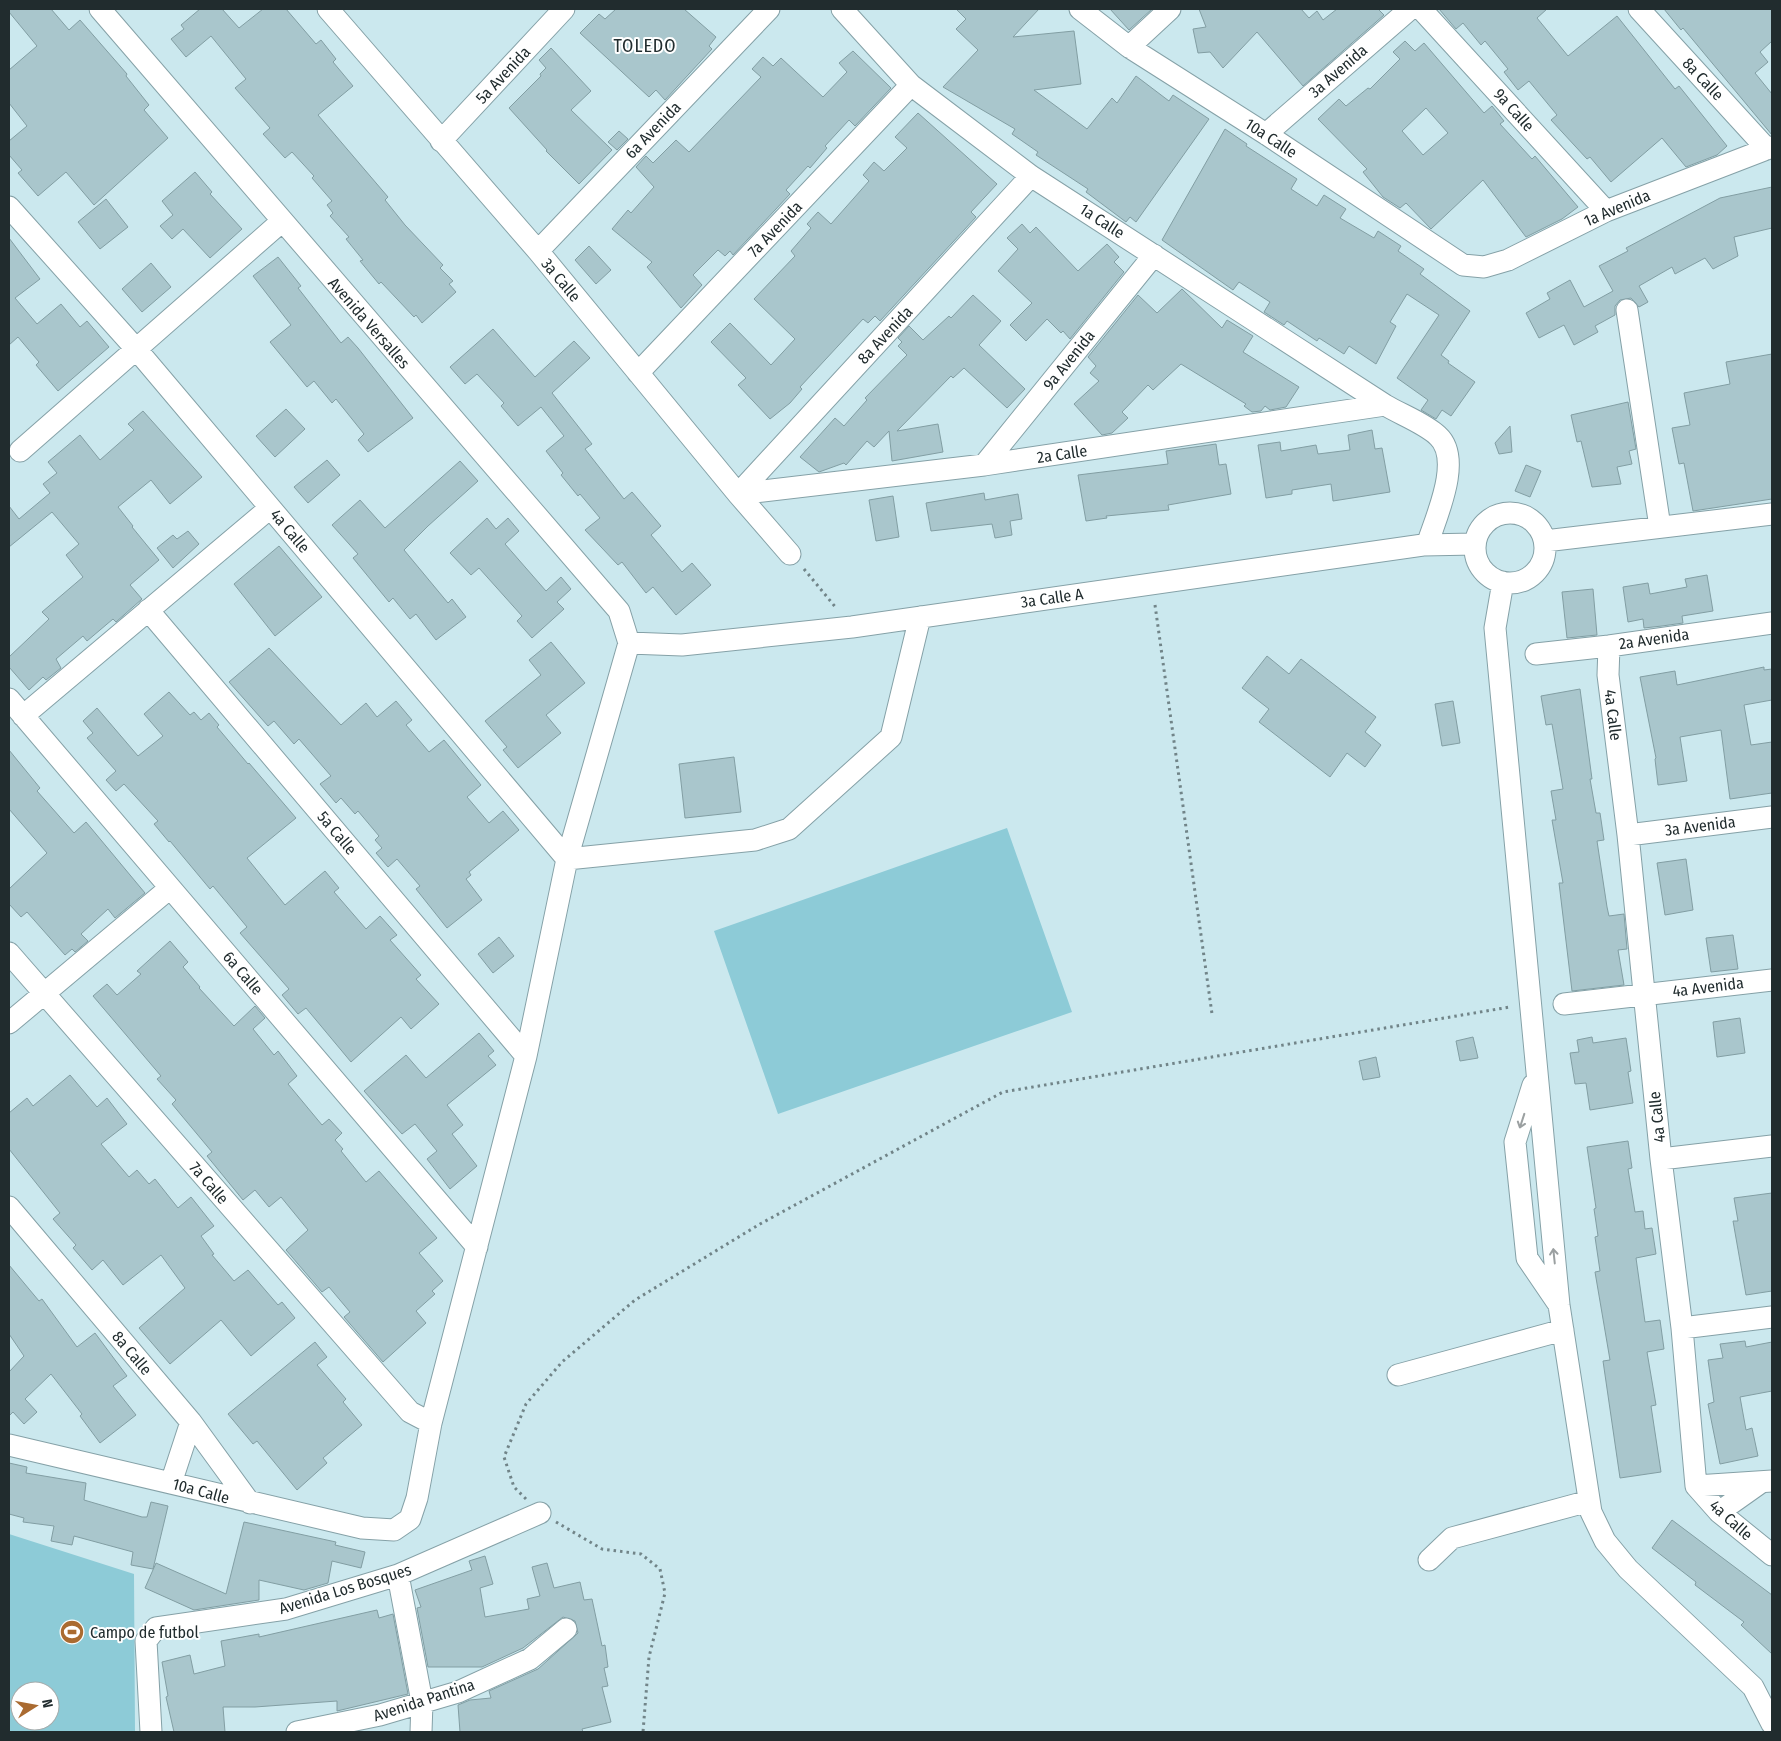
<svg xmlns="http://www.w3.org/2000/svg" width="1781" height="1741" font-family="'Fira Sans Condensed',sans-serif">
	<rect width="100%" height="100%" fill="#cbe8ee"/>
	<path fill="#8dcbd7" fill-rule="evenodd" d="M1007 828 1072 1012 778 1114 714 931Z
		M9 1534 134 1574 135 1732H9ZM20 1691H50V1721H20Z"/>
	<path fill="#a9c6cc" stroke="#829ea3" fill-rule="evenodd" d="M9 9H51L69 30 80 20 127 74 126 76 149 105 144 110 168 138 94 205 66 172 38 196 18 173 22 170 9 155V141L27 126 9 103V70L37 46 9 12Z
		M200 9H222L239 28 263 9H286L316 44 321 40 336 59 333 62 353 86 318 115 388 197 385 200 405 225 443 265 440 268 453 281 449 284 456 292 422 323 416 315 414 317 381 282 379 284 360 261 363 260 346 239 349 237 330 216 333 213 327 205 332 201 312 178 314 176 292 152 285 158 263 134 270 128 235 88 246 79 211 36 186 57 171 39 184 29 181 25Z
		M616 9H684L716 37 709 46 712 49 665 100 656 90 649 97 580 33 599 14 605 19Z
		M956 9H1039L1013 37 1074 31 1081 84 1034 90 1087 129 1112 98 1117 103 1136 76 1169 101 1173 95 1209 119 1136 222 1130 217 1126 222 1086 192 1088 189 1036 155 1038 152 1012 134 1015 129 943 87 978 50 956 29 966 19Z
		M1110 9H1152L1129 30Z
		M1199 9H1301L1309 18 1317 11 1323 20 1337 9H1378L1384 15 1303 86 1257 32 1223 68 1210 52 1198 53 1193 29 1206 27Z
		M1439 9H1547L1537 18 1568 56 1617 16 1675 89 1679 86 1727 146 1717 155 1686 167 1662 138 1611 182 1590 157 1587 159 1551 120 1557 115 1529 81 1518 90 1504 72 1508 69 1485 41 1481 45 1463 23 1456 29Z
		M1664 9H1772V41L1760 52 1768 62 1755 73 1772 94V135L1683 28 1681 30Z
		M1405 41 1415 51 1424 43 1484 113 1492 106 1504 121 1500 124 1532 159 1535 156 1578 207 1562 219 1526 237 1483 180 1431 229 1406 203 1400 208 1383 197 1363 172 1367 169 1318 119 1339 99 1346 106 1368 88 1370 89 1400 59 1393 52ZM1426 108 1448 133 1423 155 1402 131Z
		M551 48 591 91 571 110 612 150 579 184 546 151 547 150 509 108 541 76 540 74 546 68 539 60Z
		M853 51 891 88 855 126 849 120 825 146 827 148 810 168 808 166 786 190 790 194 733 255 730 251 725 256 718 250 693 275 702 285 681 308 647 267 652 262 612 229 628 210 631 213 654 187 636 167 646 156 653 163 676 140 689 152 761 77 752 69 763 57 773 66 781 58 823 97 847 72 839 63Z
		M918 113 997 184 971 212 976 217 880 321 875 316 868 323 863 319 800 387 802 389 790 403 770 419 738 385 746 378 711 342 730 323 771 365 795 339 754 299 795 256 791 251 811 228 807 224 818 212 831 224 869 181 863 175 874 162 884 171 907 148 895 137Z
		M1225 129 1247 144 1246 146 1297 179 1291 189 1317 206 1324 195 1346 209 1340 218 1374 238 1378 231 1401 246 1398 251 1424 269 1420 274 1470 311 1441 355 1449 361 1448 363 1475 382 1451 416 1442 410 1436 419 1421 410 1428 400 1397 378 1439 315 1407 294 1390 322 1396 326 1376 364 1349 346 1344 354 1319 338 1317 341 1287 321 1284 325 1264 312 1270 302 1239 282 1233 290 1162 240Z
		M619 131 628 139 617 150 608 142Z
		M195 172 212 192 210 194 242 229 210 258 183 229 172 239 160 226 173 215 162 201Z
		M1772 187V228L1734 237 1738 256 1713 269 1705 258 1675 274 1672 267 1639 286 1648 302 1639 307 1631 298 1620 300 1615 306V315L1595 326 1598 332 1574 345 1564 325 1539 338 1526 313 1550 299 1547 293 1570 280 1584 307 1613 291 1599 266 1628 251 1626 248 1720 198Z
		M106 199 128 227 100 249 78 222Z
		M1022 224 1030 233 1036 227 1078 271 1107 244 1119 257 1114 262 1124 272 1070 339 1063 331 1061 333 1047 319 1026 341 1010 325 1032 303 998 271 1018 249 1007 238Z
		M9 238 40 279 15 298 37 324 61 304 80 327 87 321 109 347 58 391 36 365 39 362 18 337 9 345Z
		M589 246 611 270 596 284 575 260Z
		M278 257 301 286 298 288 341 343 348 337 358 348 413 418 368 452 358 440 364 434 336 399 332 403 314 381 307 387 270 342 291 325 253 276Z
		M151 263 171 287 142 312 122 289Z
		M1182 289 1222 328 1227 320 1253 336 1243 352 1299 387 1286 407 1270 410 1265 406 1261 411 1252 412 1244 406 1246 404 1181 364 1153 390 1148 385 1122 412 1128 418 1112 433 1102 435 1074 404 1099 381 1090 373 1096 366 1088 357 1138 295 1157 313Z
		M973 295 1001 321 979 345 1025 389 1007 408 964 368 953 378 951 376 897 431 938 424 943 452 892 461 889 431 874 447 867 441 846 465 844 463 819 472 800 457 835 418 844 426 867 400 865 398 907 355 898 346 902 342 898 338 909 326 923 340 949 316 951 318Z
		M493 329 535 377 574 341 590 358 552 393 592 444 585 449 624 499 632 492 661 526 651 535 682 572 692 563 711 585 676 615 653 587 646 593 622 562 618 565 585 530 600 518 580 494 578 496 561 475 563 473 546 451 564 436 541 407 518 426 501 406 504 403 477 374 465 384 450 367Z
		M1772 354V499L1693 511 1684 463 1679 464 1672 428 1690 425 1684 393 1730 384 1726 362Z
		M1628 402 1636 449 1629 451 1632 464 1617 467 1621 484 1592 487 1581 441 1577 442 1571 415Z
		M286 409 305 429 275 457 256 436Z
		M143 411 202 477 170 504 151 480 118 507 133 526 132 527 159 560 130 585 142 599 116 622 113 619 87 641 83 636 56 659 61 668 46 680 43 677 29 690 9 667V657L49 619 42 612 83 577 66 555 79 544 52 512 9 547V506L19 519 50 493 43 484 57 473 48 462 80 435 100 460 134 430 128 424Z
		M1510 426 1512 452 1499 454 1495 443Z
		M1372 430 1375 449 1382 448 1390 492 1333 501 1331 484 1292 490V494L1266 498 1258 445 1280 442 1281 451 1316 445 1318 454 1350 450 1348 435Z
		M1216 444 1219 465 1226 464 1231 494 1168 505 1169 510 1106 516 1107 518 1086 521 1078 475 1168 464 1166 451Z
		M327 460 340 475 308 503 294 487Z
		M460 461 478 481 428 526 404 550 448 603 452 599 466 617 436 640 416 614 410 619 393 598 389 602 353 558 358 554 332 525 360 500 385 528Z
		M1526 465 1541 471 1530 497 1515 491Z
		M984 493 985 500 1018 494 1022 519 1010 521 1012 535 995 538 992 524 931 531 926 503Z
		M893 496 899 537 876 541 869 500Z
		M487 518 496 529 508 518 519 531 505 544 546 591 561 577 571 589 557 602 564 609 532 638 517 621 522 616 479 568 471 575 450 553Z
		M188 531 199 544 173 568 157 548 173 535 177 539Z
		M279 546 322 597 275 636 234 584Z
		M1707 575 1713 611 1682 616 1683 623 1662 626 1644 628 1643 619 1628 622 1623 587 1648 583 1650 594 1687 587 1685 579Z
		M1593 589 1597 635 1567 638 1562 592Z
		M551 642 585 683 546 715 561 733 518 768 503 750 507 747 485 721 541 675 529 660Z
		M269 648 341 725 366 703 377 717 396 701 412 720 406 725 429 752 444 740 481 785 467 797 489 823 503 811 519 830 469 872 471 875 466 879 482 900 447 928 416 889 420 886 397 859 388 867 376 853 382 848 375 840 379 836 358 811 355 814 341 798 336 803 320 784 331 776 299 739 294 744 274 721 268 726 229 682Z
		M1267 656 1289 674 1301 659 1376 717 1365 732 1381 745 1365 767 1347 753 1330 777 1259 722 1269 709 1242 688Z
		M1764 667V670L1772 669V700L1744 705 1751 745 1772 742V793L1730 799 1721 730 1680 737 1687 781 1658 785 1655 759 1656 758 1640 677 1675 671 1677 685Z
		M1580 689 1592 779H1590L1596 813H1600L1604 840 1597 841 1607 907 1609 916 1624 914 1627 949 1618 950 1624 985 1572 991 1559 883H1563L1552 820H1556L1551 791 1563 789 1552 724 1546 725 1541 696Z
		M169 692 190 715 194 712 201 720 209 713 219 725 217 727 248 764 249 763 296 818 247 858 285 905 325 871 339 888 334 892 366 929 380 916 397 935 390 940 421 975 416 979 439 1004 411 1029 401 1017 351 1062 306 1008 298 1014 282 995 289 989 240 933 247 927 213 886 210 889 170 841 169 842 154 824 158 821 124 784 116 791 106 780 116 771 87 738 93 733 83 721 97 708 138 756 163 736 144 714Z
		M1453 701 1460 743 1442 746 1435 704Z
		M9 750 40 788 37 791 74 833 86 822 145 893 115 918 108 909 81 934 88 941 75 952 72 949 65 955 27 912 21 917 9 904V889L47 853 9 809Z
		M734 757 741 812 685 818 679 764Z
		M1686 859 1693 910 1665 915 1657 863Z
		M1733 935 1738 969 1711 972 1706 938Z
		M499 937 514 956 493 973 478 954Z
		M170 941 188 962 183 967 200 987 199 988 234 1026 255 1006 265 1018 253 1029 274 1055 278 1051 297 1076 288 1084 322 1125 329 1119 342 1133 335 1140 343 1149 341 1151 366 1182 379 1171 437 1238 419 1253 443 1281 432 1291 435 1294 416 1311 426 1323 383 1362 344 1317 350 1312 329 1287 322 1292 286 1250 308 1230 281 1197 269 1207 255 1190 243 1200 207 1156 212 1152 172 1104 176 1100 157 1079 161 1076 93 996 107 984 117 995 141 974 137 971Z
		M1740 1018 1745 1053 1717 1057 1713 1022Z
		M479 1033 494 1051 488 1056 496 1065 447 1105 463 1125 452 1134 477 1166 450 1189 427 1159 437 1151 415 1124 402 1134 364 1091 406 1055 426 1078Z
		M1473 1037 1478 1058 1460 1061 1456 1041Z
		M1592 1037 1593 1043 1626 1038 1631 1071 1628 1072 1633 1103 1590 1110 1586 1083 1575 1084 1570 1053 1579 1052 1577 1040Z
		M1376 1057 1380 1077 1363 1080 1359 1061Z
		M70 1075 97 1107 107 1098 127 1124 101 1144 129 1177 137 1170 149 1184 155 1179 178 1208 191 1197 214 1226 201 1236 214 1254 212 1255 234 1281 248 1270 278 1305 282 1302 295 1318 251 1356 221 1320 170 1364 139 1328 185 1288 161 1255 123 1285 103 1260 92 1270 73 1248 76 1245 53 1219 60 1213 9 1149V1113L27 1098 33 1106Z
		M1628 1141 1632 1168 1628 1169 1635 1212 1643 1211 1645 1229 1652 1228 1656 1254 1636 1258 1645 1322 1660 1320 1664 1349 1647 1352 1656 1405 1651 1406 1661 1472 1620 1478 1603 1361 1610 1360 1595 1272 1600 1271 1595 1237 1598 1236 1594 1209 1596 1208 1587 1147Z
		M1772 1193V1291L1746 1295 1733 1221H1738L1734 1198Z
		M9 1265 39 1301 42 1299 77 1347 95 1333 127 1376 113 1386 136 1415 100 1443 80 1416 82 1414 51 1374 25 1399 37 1412 24 1424 13 1412 9 1416V1372L24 1356 9 1334Z
		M1745 1341 1746 1347 1772 1342V1391L1740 1397 1746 1430 1752 1428 1758 1456 1720 1464 1708 1404 1714 1402 1708 1360 1723 1358 1720 1344Z
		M315 1342 327 1357 317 1365 346 1399 343 1402 362 1425 323 1458 327 1463 297 1490 257 1441 253 1444 228 1414Z
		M9 1463 27 1467 26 1473 86 1483 84 1500 142 1517H147L151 1502 168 1506 153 1569 131 1565 133 1552 74 1536 72 1545 51 1541 54 1526 23 1522 24 1518 9 1514Z
		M1672 1520 1772 1595V1654L1741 1625 1744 1622 1695 1585 1696 1582 1652 1548Z
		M244 1522 336 1542 335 1545 365 1552 361 1568 332 1561 328 1583 304 1590 259 1580V1600L194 1610 145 1588 156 1563 226 1594Z
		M485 1556 493 1584 480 1588 485 1617 529 1609 527 1599 540 1596 532 1567 547 1563 554 1588 580 1582 584 1600 592 1599 602 1646 605 1645 608 1667 604 1668 608 1686 602 1687 611 1722 582 1729 583 1732H460L458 1705 470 1700 491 1698 489 1691 538 1669 578 1633 575 1621 563 1617 523 1648 482 1667H428L417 1608 421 1607 415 1590 472 1570 469 1561Z
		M377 1610 379 1618 393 1614 408 1694 337 1711V1701L255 1707H223L225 1732H174L166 1697 168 1696 162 1662 190 1655 194 1674 225 1666 221 1641 259 1634V1637Z"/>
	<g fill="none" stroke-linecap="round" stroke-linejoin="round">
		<g stroke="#85a1a7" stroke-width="23">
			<path id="minor" d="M100 9 619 611 629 643
				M328 9 538 251 738 494 790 554
				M842 9 911 85 1031 176 1385 405C1400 414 1426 424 1438 436 1463 459 1436 517 1427 545
				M1080 9 1129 47 1266 134 1463 265 1484 267 1508 260 1606 211 1772 147
				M1421 9 1606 211
				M1639 9 1767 149
				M1129 47 1170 9
				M1266 134 1410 9
				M441 141 564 9
				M9 207 137 350 567 859 755 840 789 829 891 737 920 617
				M538 251 769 9
				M1627 310 1660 527
				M638 373 911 85
				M20 451 281 222
				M984 465 1154 255
				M738 494 984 465 1385 405
				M738 494 1031 176
				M1475 548a35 35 0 1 1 70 0a35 35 0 1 1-70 0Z
				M1545 541 1772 514
				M1503 582 1495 628 1559 1305 1591 1512 1605 1541 1628 1569 1753 1687 1772 1724
				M148 610 526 1056
				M629 643 682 645 852 627 1423 545 1475 544
				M1609 646 1608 675 1628 835 1661 1159 1682 1328 1696 1486 1719 1512 1772 1555
				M1536 654 1609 646 1772 623
				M9 699 477 1247
				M23 716 270 508
				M1628 835 1772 817
				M9 953 410 1412 431 1423
				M1564 1004 1772 980
				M9 1023 170 888
				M1533 1085 1515 1142 1527 1258 1557 1302
				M1661 1159 1772 1146
				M9 1207 191 1422 250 1503
				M1682 1328 1772 1317
				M1398 1375 1563 1330
				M9 1445 362 1528 394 1530 410 1519 417 1498 431 1423 526 1056 567 859 629 643
				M171 1483 191 1422
				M1696 1486 1772 1481
				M1719 1512 1760 1483
				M1429 1560 1452 1538 1589 1501
				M398 1575 422 1702 421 1732
				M151 1732 146 1641 156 1628 286 1609 398 1575 540 1513
				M297 1732 380 1715 458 1692 530 1659 566 1629"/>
		</g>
		<path stroke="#718488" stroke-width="3" stroke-dasharray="2.5 4" stroke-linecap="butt" d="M804 569 837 609
			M1155 605 1212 1014
			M526 1499 514 1487 504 1457 526 1404 562 1362 635 1300 760 1224 1003 1092 1510 1007
			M556 1522 602 1549 641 1554 660 1569 665 1593 649 1657 643 1732"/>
		<use href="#minor" stroke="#fff" stroke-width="21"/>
	</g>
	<defs><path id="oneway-shaft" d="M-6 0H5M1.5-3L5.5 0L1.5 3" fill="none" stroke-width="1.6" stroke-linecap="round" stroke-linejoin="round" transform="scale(1.25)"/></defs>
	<g stroke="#9ba0a1">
		<use href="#oneway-shaft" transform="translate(1522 1121) rotate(108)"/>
		<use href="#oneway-shaft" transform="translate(1554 1256) rotate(-96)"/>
	</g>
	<defs>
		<g id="stadium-disc" transform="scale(1.25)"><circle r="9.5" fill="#aa6b31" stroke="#fff"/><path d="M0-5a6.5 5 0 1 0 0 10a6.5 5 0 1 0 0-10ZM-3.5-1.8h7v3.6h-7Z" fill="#fff"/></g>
	</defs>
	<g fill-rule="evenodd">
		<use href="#stadium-disc" x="72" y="1632"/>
	</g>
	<g text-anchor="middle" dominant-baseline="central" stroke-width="4" stroke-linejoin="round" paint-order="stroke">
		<g font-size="16" fill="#212c2e" stroke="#fff">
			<text transform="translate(1338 71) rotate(-41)">3a Avenida</text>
			<text transform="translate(503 75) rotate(-47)">5a Avenida</text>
			<text transform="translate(1703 79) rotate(47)">8a Calle</text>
			<text transform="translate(1514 110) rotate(48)">9a Calle</text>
			<text transform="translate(653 130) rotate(-46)">6a Avenida</text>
			<text transform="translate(1271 138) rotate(33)">10a Calle</text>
			<text transform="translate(1617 208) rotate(-23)">1a Avenida</text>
			<text transform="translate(1102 221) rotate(33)">1a Calle</text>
			<text transform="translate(775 229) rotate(-46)">7a Avenida</text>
			<text transform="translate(561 280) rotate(50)">3a Calle</text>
			<text transform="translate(369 323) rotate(49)">Avenida Versalles</text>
			<text transform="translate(885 335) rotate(-47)">8a Avenida</text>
			<text transform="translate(1069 360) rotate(-51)">9a Avenida</text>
			<text transform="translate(1062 454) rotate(-8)">2a Calle</text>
			<text transform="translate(290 531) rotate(50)">4a Calle</text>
			<text transform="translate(1052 598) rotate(-8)">3a Calle A</text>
			<text transform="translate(1654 639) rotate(-8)">2a Avenida</text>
			<text transform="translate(1613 715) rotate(83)">4a Calle</text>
			<text transform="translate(1700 826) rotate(-7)">3a Avenida</text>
			<text transform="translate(337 833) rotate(50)">5a Calle</text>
			<text transform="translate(243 973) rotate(49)">6a Calle</text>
			<text transform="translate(1708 987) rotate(-7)">4a Avenida</text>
			<text transform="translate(1657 1117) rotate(-96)">4a Calle</text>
			<text transform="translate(209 1183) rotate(49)">7a Calle</text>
			<text transform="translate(132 1353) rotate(50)">8a Calle</text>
			<text transform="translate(201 1491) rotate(15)">10a Calle</text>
			<text transform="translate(1731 1520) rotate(42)">4a Calle</text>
			<text transform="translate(345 1589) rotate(-17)">Avenida Los Bosques</text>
			<text transform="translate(424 1700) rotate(-18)">Avenida Pantina</text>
		</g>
		<g font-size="16" fill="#212c2e" stroke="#fff" text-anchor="start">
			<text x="90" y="1632">Campo de futbol</text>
		</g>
		<g font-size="18" letter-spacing="1" fill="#212c2e" stroke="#fff">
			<text x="645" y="46">TOLEDO</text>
		</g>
	</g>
	<rect width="1781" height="1741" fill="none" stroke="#212c2e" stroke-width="20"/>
	<g transform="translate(35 1706) rotate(79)"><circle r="24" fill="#ffffff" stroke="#a6abab"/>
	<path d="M0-4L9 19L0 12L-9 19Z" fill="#aa6b31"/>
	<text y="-8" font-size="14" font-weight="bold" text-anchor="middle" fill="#212c2e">N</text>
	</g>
</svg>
